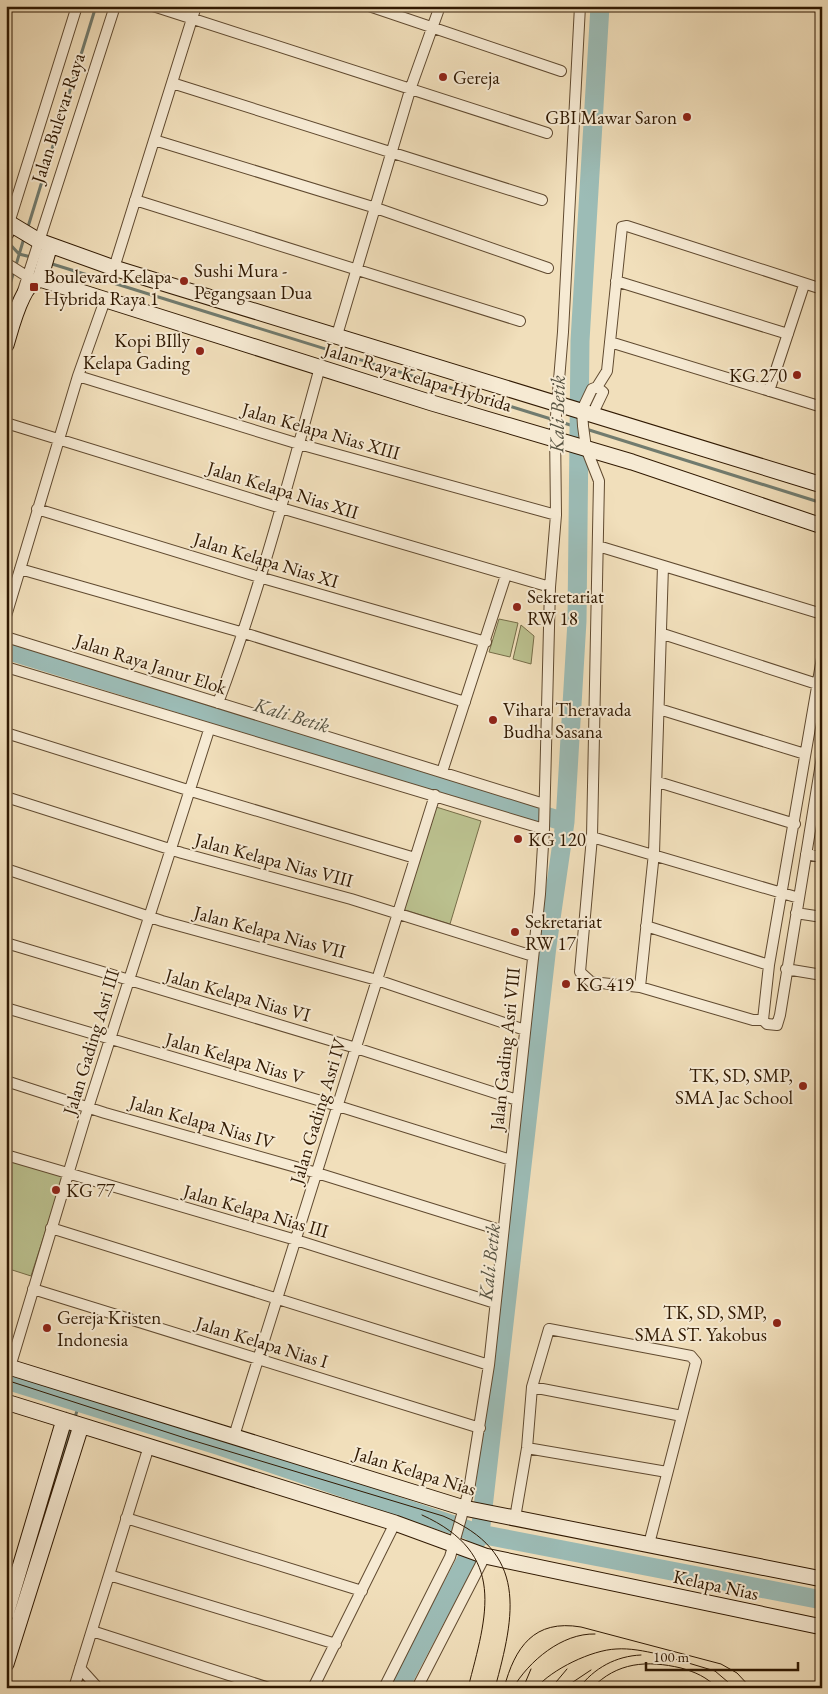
<svg xmlns="http://www.w3.org/2000/svg" width="828" height="1694" font-family="'EB Garamond',serif">
	<rect width="100%" height="100%" fill="#f1dfbb"/>
	<filter id="stains"><feTurbulence type="fractalNoise" baseFrequency=".004" numOctaves="4"/><feColorMatrix values="0 0 0 0 .2 0 0 0 0 .09 0 0 0 0 .02 0 0 0 .5 -.17"/></filter>
	<radialGradient id="worn" r=".72"><stop offset=".6" stop-color="#630" stop-opacity="0"/><stop offset="1" stop-color="#630" stop-opacity=".3"/></radialGradient>
	<path fill="#bbc18f" stroke="#766d48" d="M499 619 518 623 510 657 489 652Z
		M521 625 534 636 531 664 513 659Z
		M433 806 481 821 450 924 402 909Z
		M6 1158 63 1177 31 1276 6 1268Z"/>
	<g fill="none" stroke-linecap="round" stroke-linejoin="round">
		<path stroke="#717b6e" stroke-width="3" d="M27 230 96 6
			M6 240 19 254 31 257
			M49 263 580 428
			M16 265 24 238
			M6 297 14 271
			M586 429 822 503
			M75 1417 80 1402
			M33 1549 71 1428
			M6 1635 12 1617"/>
		<path stroke="#9cbcb6" stroke-width="19" d="M6 650 565 822
			M6 1380 220 1446 480 1534 822 1600
			M399 1688 480 1534 547 946 565 822 577 621 580 341 600 6"/>
		<g stroke="#604a30" stroke-width="12">
			<path id="street" d="M153 6 547 133
				M369 6 561 71
				M172 83 542 200
				M154 140 376 208 548 268
				M135 200 520 321
				M9 223 77 6
				M6 263 28 277
				M114 268 196 6
				M616 281 788 334
				M23 291 115 6
				M337 335 411 87 440 6
				M610 342 822 407
				M78 376 299 444 556 515
				M769 391 804 285
				M593 413 603 392 597 387
				M6 423 281 508 550 587
				M37 509 259 577 486 642
				M598 546 822 614
				M20 569 244 633 465 702
				M6 616 78 376 105 300
				M663 634 817 684
				M6 637 544 804
				M6 667 544 829
				M218 703C259 593 289 480 320 367
				M659 709 805 754
				M6 733 191 791 415 858
				M442 772 506 575
				M658 782 795 824
				M6 797 182 853 351 899 533 956
				M592 837 799 898
				M806 854 822 857
				M6 869 162 921 377 980 525 1030
				M796 913 822 917
				M646 926 769 965 822 658
				M6 943 356 1048 517 1100
				M769 965 763 1020 767 1024 777 1025 780 1015 822 757
				M786 969 822 975
				M640 987 654 853 663 566
				M6 1008 338 1106 511 1160
				M763 1020H753L640 987 591 982 580 972 592 837 599 481 586 448 583 426 582 410 592 389 597 387 607 371 622 227 627 226 822 289
				M6 1081 105 1113 317 1173 503 1231
				M6 1155 296 1240 495 1303
				M51 1228 489 1365
				M33 1289 480 1428
				M10 1367 88 1108 209 730
				M532 1387 682 1416
				M234 1436 435 795
				M527 1448 667 1472
				M126 1518 362 1591
				M515 1518 527 1448 532 1387 549 1329 691 1356 696 1362 649 1544
				M109 1575 336 1644
				M92 1631 269 1688
				M80 1668 98 1688
				M74 1688 149 1446
				M313 1688 395 1523
				M384 1688 450 1557 469 1490 489 1365 540 894 544 829 550 587 556 515 555 428 563 332 580 6
				M417 1688 485 1556"/>
		</g>
		<g stroke="#301902" stroke-width="17">
			<path id="secondary" d="M6 233 9 223 39 241 114 268 822 485
				M40 279 50 245
				M6 345C11 329 23 277 43 280L432 403 632 462 822 526
				M6 1366 464 1508 822 1579
				M6 1402 395 1523 485 1556 822 1627
				M6 1614 64 1420
				M6 1664 81 1426"/>
		</g>
		<use href="#street" stroke="#f6ead3" stroke-width="10"/>
		<use href="#secondary" stroke="#f6ead3" stroke-width="15"/>
		<path stroke="#301902" stroke-width="1" d="M6 1380 188 1439 443 1516C529 1552 515 1614 495 1688
			M422 1515C508 1554 487 1614 468 1688
			M675 1659 715 1671 735 1688
			M504 1688C515 1647 534 1619 581 1627L721 1664 737 1673 751 1688
			M513 1688C529 1661 562 1633 595 1634
			M523 1688 531 1669
			M536 1688C552 1669 592 1650 616 1649 630 1648 644 1651 658 1654
			M551 1688 567 1669
			M564 1688 591 1670
			M579 1688C594 1668 616 1656 641 1655
			M592 1688C617 1662 647 1660 681 1668 695 1672 707 1677 717 1688"/>
	</g>
	<g fill="#8f2418" stroke="#f6ead3" stroke-width="2">
		<circle cx="443" cy="77" r="5"/>
		<circle cx="687" cy="117" r="5"/>
		<circle cx="184" cy="281" r="5"/>
		<rect x="29" y="282" width="10" height="10" rx="2.5"/>
		<circle cx="200" cy="351" r="5"/>
		<circle cx="797" cy="375" r="5"/>
		<circle cx="517" cy="607" r="5"/>
		<circle cx="493" cy="720" r="5"/>
		<circle cx="518" cy="839" r="5"/>
		<circle cx="515" cy="932" r="5"/>
		<circle cx="566" cy="984" r="5"/>
		<circle cx="803" cy="1086" r="5"/>
		<circle cx="56" cy="1190" r="5"/>
		<circle cx="777" cy="1323" r="5"/>
		<circle cx="47" cy="1328" r="5"/>
	</g>
	<g text-anchor="middle" dominant-baseline="central" stroke-width="4" stroke-linejoin="round" paint-order="stroke">
		<g font-size="19" fill="#301902" stroke="#f6ead3" text-anchor="start">
			<text x="453" y="77">Gereja</text>
			<text x="677" y="117" text-anchor="end">GBI Mawar Saron</text>
			<text x="194" y="270">Sushi Mura -<tspan x="194" dy="22">Pegangsaan Dua</tspan></text>
			<text x="44" y="276">Boulevard Kelapa<tspan x="44" dy="22">Hybrida Raya 1</tspan></text>
			<text x="190" y="340" text-anchor="end">Kopi BIlly<tspan x="190" dy="22">Kelapa Gading</tspan></text>
			<text x="787" y="375" text-anchor="end">KG 270</text>
			<text x="527" y="596">Sekretariat<tspan x="527" dy="22">RW 18</tspan></text>
			<text x="503" y="709">Vihara Theravada<tspan x="503" dy="22">Budha Sasana</tspan></text>
			<text x="528" y="839">KG 120</text>
			<text x="525" y="921">Sekretariat<tspan x="525" dy="22">RW 17</tspan></text>
			<text x="576" y="984">KG 419</text>
			<text x="793" y="1075" text-anchor="end">TK, SD, SMP,<tspan x="793" dy="22">SMA Jac School</tspan></text>
			<text x="66" y="1190">KG 77</text>
			<text x="767" y="1312" text-anchor="end">TK, SD, SMP,<tspan x="767" dy="22">SMA ST. Yakobus</tspan></text>
			<text x="57" y="1317">Gereja Kristen<tspan x="57" dy="22">Indonesia</tspan></text>
		</g>
		<g font-size="19" fill="#301902" stroke="#f6ead3">
			<text transform="translate(58 118) rotate(-72)">Jalan Bulevar Raya</text>
			<text transform="translate(418 377) rotate(17)">Jalan Raya Kelapa Hybrida</text>
			<text transform="translate(321 431) rotate(16)">Jalan Kelapa Nias XIII</text>
			<text transform="translate(283 490) rotate(17)">Jalan Kelapa Nias XII</text>
			<text transform="translate(266 560) rotate(17)">Jalan Kelapa Nias XI</text>
			<text transform="translate(151 664) rotate(18)">Jalan Raya Janur Elok</text>
			<text transform="translate(274 860) rotate(15)">Jalan Kelapa Nias VIII</text>
			<text transform="translate(270 932) rotate(15)">Jalan Kelapa Nias VII</text>
			<text transform="translate(238 995) rotate(16)">Jalan Kelapa Nias VI</text>
			<text transform="translate(91 1042) rotate(-73)">Jalan Gading Asri III</text>
			<text transform="translate(505 1049) rotate(-84)">Jalan Gading Asri VIII</text>
			<text transform="translate(235 1058) rotate(16)">Jalan Kelapa Nias V</text>
			<text transform="translate(318 1111) rotate(-73)">Jalan Gading Asri IV</text>
			<text transform="translate(202 1122) rotate(16)">Jalan Kelapa Nias IV</text>
			<text transform="translate(256 1211) rotate(16)">Jalan Kelapa Nias III</text>
			<text transform="translate(262 1342) rotate(17)">Jalan Kelapa Nias I</text>
			<text transform="translate(415 1471) rotate(17)">Jalan Kelapa Nias</text>
			<text transform="translate(716 1585) rotate(12)">Kelapa Nias</text>
		</g>
		<g font-size="20" font-style="italic" fill="#565241" stroke="#f6ead3">
			<text transform="translate(557 414) rotate(-89)">Kali Betik</text>
			<text transform="translate(292 715) rotate(17)">Kali Betik</text>
			<text transform="translate(489 1262) rotate(-84)">Kali Betik</text>
		</g>
	</g>
	<rect width="828" height="1694" fill="none" stroke="#f1dfbb" stroke-width="25"/>
	<rect x="8" y="8" width="813" height="1679" fill="none" stroke="#301902" stroke-width="2.5"/>
	<rect x="12" y="12" width="803" height="1669" fill="none" stroke="#301902"/>
	<path d="M646 1662v8h152v-8" fill="none" stroke="#301902" stroke-width="2.5"/>
	<text x="653" y="1662" font-size="15" fill="#301902" stroke="#f6ead3" stroke-width="4" paint-order="stroke">100 m</text>
	<rect width="100%" height="100%" filter="url(#stains)"/>
	<rect width="100%" height="100%" fill="url(#worn)"/>
</svg>
